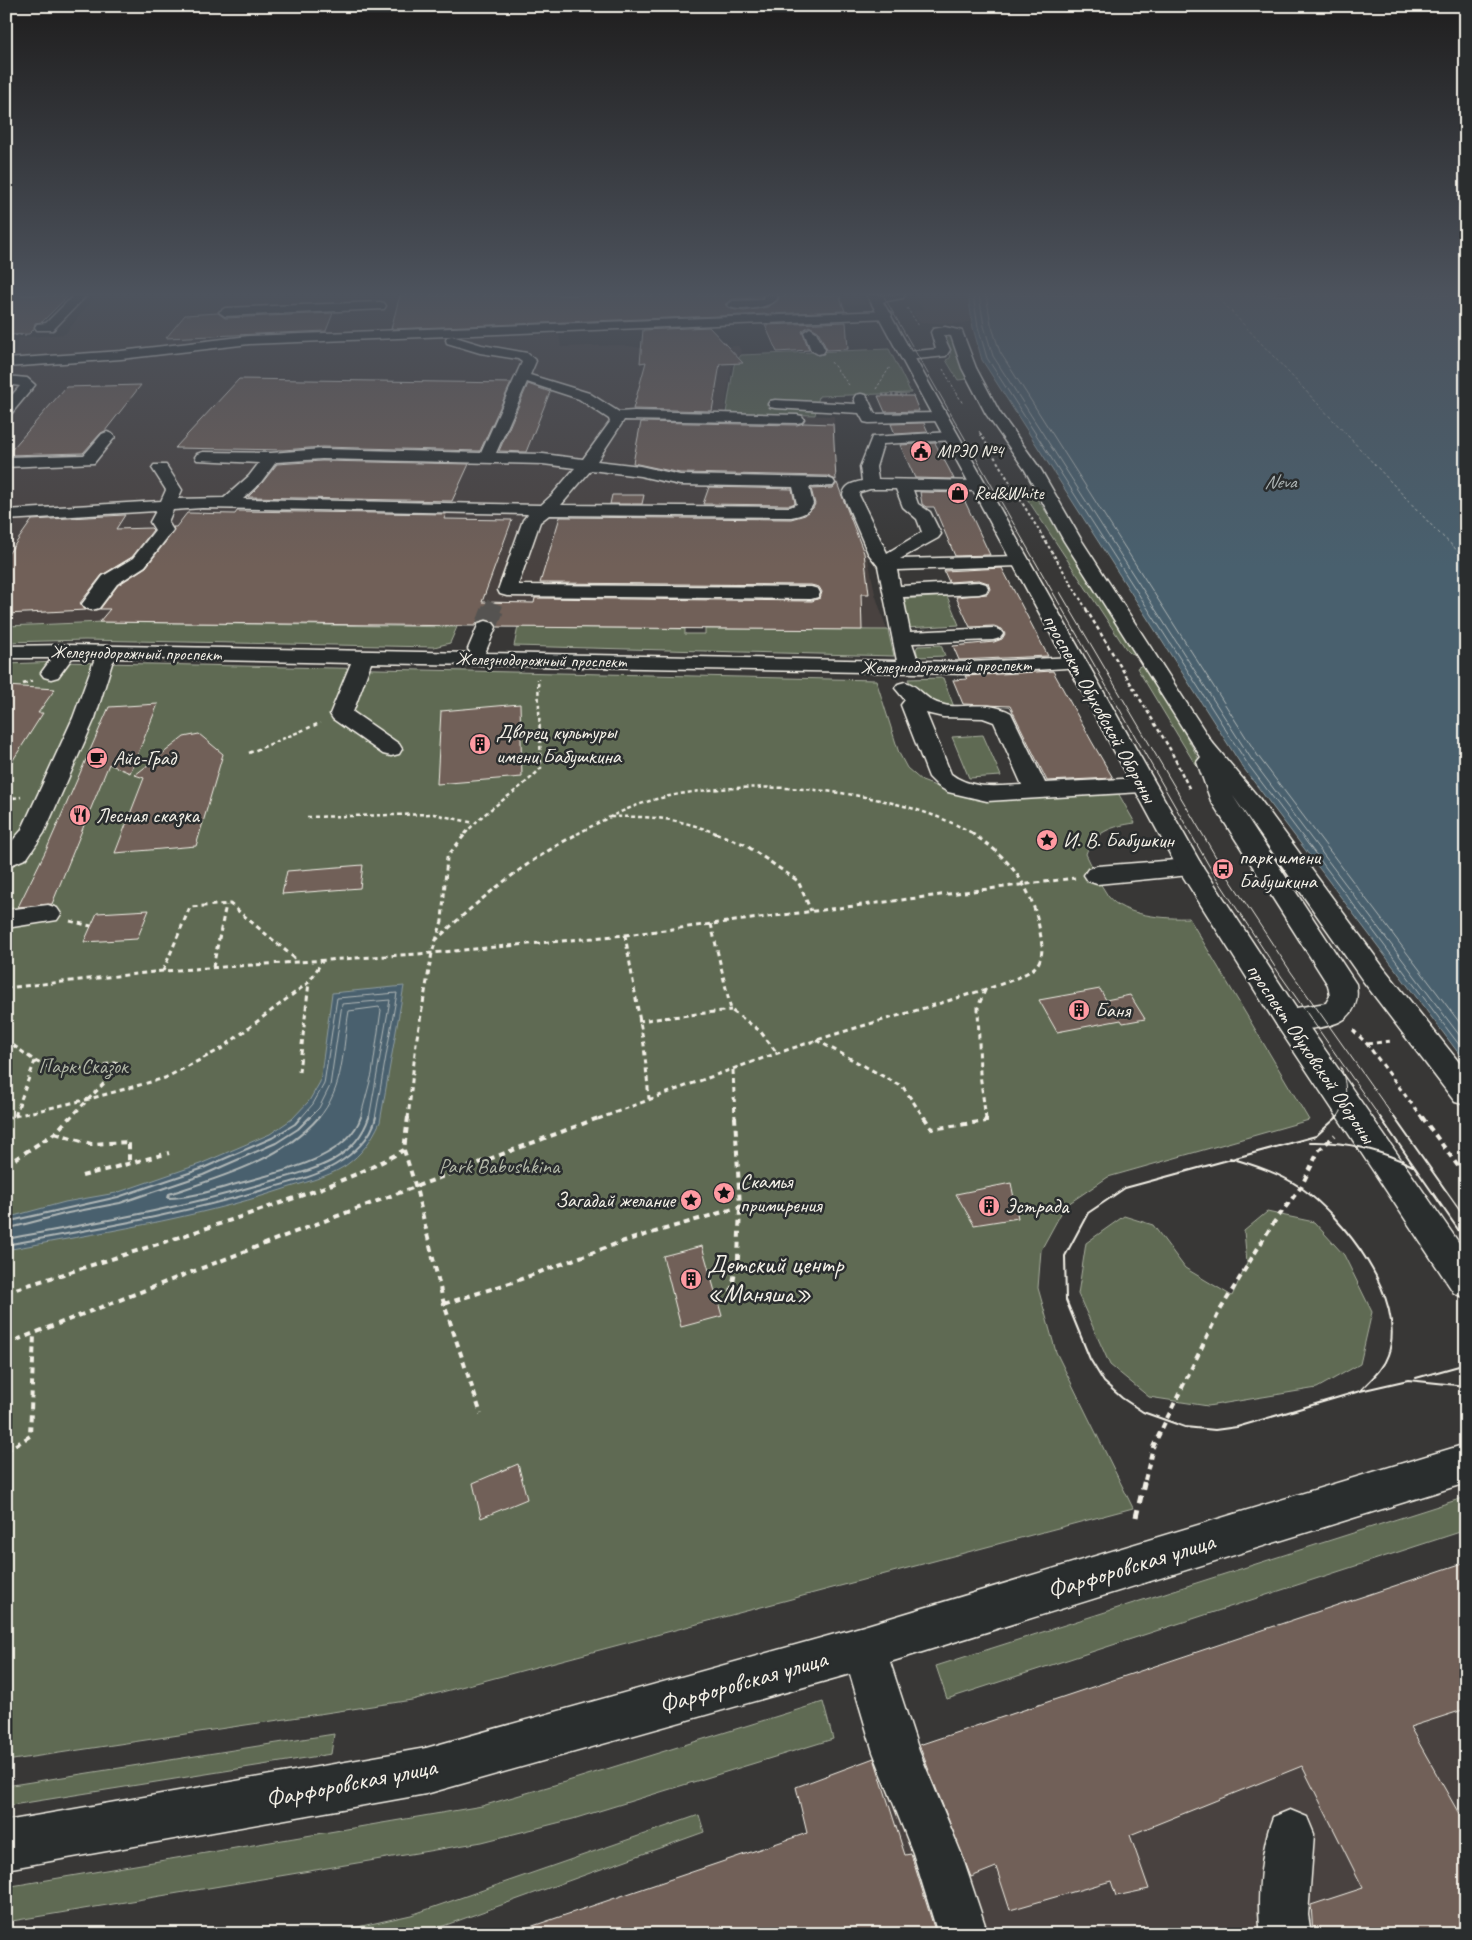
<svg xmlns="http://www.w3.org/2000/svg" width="1472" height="1940" font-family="Caveat,sans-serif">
	<rect width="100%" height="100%" fill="#383736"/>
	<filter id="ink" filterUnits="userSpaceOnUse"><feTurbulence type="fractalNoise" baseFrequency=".02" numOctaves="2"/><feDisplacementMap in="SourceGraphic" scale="10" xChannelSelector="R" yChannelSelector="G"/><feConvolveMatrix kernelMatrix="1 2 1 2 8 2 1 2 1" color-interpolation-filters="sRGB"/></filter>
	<g filter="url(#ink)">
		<path fill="#494340" d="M96 295H860L866 304 845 305 848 312 465 327 463 336 559 334 561 347 622 345 662 351 738 346 742 352 732 365 724 414 834 416 837 479 867 553 875 594 887 630 99 622 6 625V391L23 375H6V366L10 357 15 355 18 338 65 334Z
			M913 295H968L972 321 957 324 919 322 912 311 923 310Z
			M1466 1562V1934H510L807 1833 796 1787 875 1758 916 1746Z"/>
		<path fill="#5e6b53" stroke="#a9ae9e" d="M952 334 968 379 958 380 946 360 950 358 951 354 943 335Z
			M889 349 911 393 819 396 815 415 726 413 734 365 741 355Z
			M1029 489 1033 490 1035 496 1056 526 1137 655 1130 653 1126 649 1022 491Z
			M947 596 959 625 906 628 903 599Z
			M104 622 457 627 450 643 434 647 85 640 6 642V626Z
			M518 627 685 629V634H705V629L888 630 894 656 514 646Z
			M941 645 945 656 918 657 916 649 918 646Z
			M59 662 876 680 899 753 907 768 922 781 963 796 986 800 1117 791 1135 823C1113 826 1093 832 1086 854 1093 868 1099 883 1108 896 1123 916 1166 919 1189 918L1309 1120 1108 1177 1065 1206 1041 1250 1038 1288 1056 1352 1133 1508 412 1700 6 1761V664Z
			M1142 665 1148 666 1202 765 1199 767 1195 764 1137 668Z
			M943 678 954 707C935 702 917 698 908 679Z
			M983 735 1001 776 969 778 952 737Z
			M1267 1212 1314 1222 1344 1255 1372 1312 1360 1364 1317 1388 1208 1406 1149 1397 1110 1365 1078 1294 1086 1243 1124 1216 1153 1225 1185 1268 1232 1296 1247 1263 1244 1231Z
			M1466 1497V1530L947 1699 936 1666Z
			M823 1702 833 1739 573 1819 482 1842 6 1922V1887L482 1806 568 1781Z
			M334 1734 331 1754 6 1806V1786Z
			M699 1815 704 1832 421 1934H326L411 1915Z"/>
		<path fill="#4a616e" stroke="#8e9b9f" d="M968 295H1466V1063L1242 766 982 360 973 328Z
			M404 986 380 1122C371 1141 362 1154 345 1166 326 1178 302 1183 281 1190 192 1219 98 1233 6 1250V1218L65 1202 116 1193 200 1164 270 1134 292 1119 309 1101 320 1082 332 993Z"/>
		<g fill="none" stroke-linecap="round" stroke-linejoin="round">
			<path stroke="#b0b7b7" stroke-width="1" d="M973 295 978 327 987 358 1247 763 1466 1054
				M979 295 984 326 993 356 1252 760 1466 1044
				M986 295 991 324 1000 352 1258 756 1466 1031
				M300 1119 313 1104 324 1084 337 998 397 993 375 1119
				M308 1119 319 1108 330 1086 342 1004 390 1000 369 1119
				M318 1119C345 1088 342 1049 349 1011L379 1007 381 1010 372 1074 360 1119"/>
			<path stroke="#b0b7b7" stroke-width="2" d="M319 1117C282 1160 221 1177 169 1194L168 1198C192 1198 217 1189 240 1183 278 1172 346 1160 361 1117
				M6 1222 118 1197 201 1169 272 1138 295 1124 301 1117
				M6 1229 68 1213 120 1203 203 1175 276 1143 298 1129 310 1117
				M6 1239C92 1223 178 1209 262 1184 285 1177 311 1172 333 1160 350 1150 363 1136 369 1117
				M6 1245C92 1229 179 1215 263 1190 287 1183 313 1178 335 1165 352 1155 372 1138 376 1117"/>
			<path stroke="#b0b7b7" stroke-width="1" stroke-dasharray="3 2.5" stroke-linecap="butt" d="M1216 295 1435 529 1466 559"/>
		</g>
		<path fill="#716058" stroke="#f4f1e8" d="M6 295H69L42 322 35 323 34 329 29 334 6 335Z
			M400 295H763L761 298 733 299 725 304 731 309 744 311 768 307 778 300 779 296 839 295 845 311 391 329Z
			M218 313 225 318 333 313 326 331 166 338 185 315Z
			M846 322 848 349 827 350 818 331 809 326 802 331 809 350 777 352 765 325Z
			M709 327 743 363 720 364 712 411 633 409 646 362 640 363 643 330Z
			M239 379 511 383 480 451 322 447 283 450 175 448Z
			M528 384 550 392 526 452 499 451Z
			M141 385 105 431 101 433 83 453 7 455 66 387Z
			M878 396H913L919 411 885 412Z
			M641 422 797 425 804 423 833 424 836 480 827 476 680 473 633 463Z
			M924 423 928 432 895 434 891 424Z
			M935 443 949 469 954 479 915 478 900 445Z
			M322 461 469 464 452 501 248 497 262 483 277 464Z
			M837 483 864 553 869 594H861L862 630 498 627 494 621 487 619 478 621 475 626 99 622 110 609H100L118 585 146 567 174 531 173 527H176L187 513 235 514 237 511 446 514 444 519 512 520 482 602 534 603 535 598 812 601 820 598 822 592 819 587 811 585 540 583 560 517 791 519 805 515 813 508 815 504 811 489 833 488Z
			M709 487 792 489 795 503 790 505 703 504Z
			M920 492 961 493 990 555 955 556 934 507H926L922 504Z
			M612 495H644L642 504H610Z
			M125 515 116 529 151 528 153 530 132 557 102 575 80 603 86 610 6 614V557L32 520Z
			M1002 568 1048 656 959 660 953 646 994 642 1002 639 1005 634 1002 629 994 626 970 627 956 597 987 594 990 589 988 583 979 580 949 582 944 571Z
			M1053 671 1092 742 1113 778 1047 781 1010 706 963 704 953 680 967 679 965 676Z
			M6 686 55 689 38 713H43L6 771Z
			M158 704 130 773 109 764 52 904 18 907 48 846 109 707Z
			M520 704 522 777 437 784 441 711Z
			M199 734 223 754 196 846 115 853 144 778 135 775 184 737Z
			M363 865 360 888 282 894 287 871Z
			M149 910 137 939 84 942 97 913Z
			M1100 989 1106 1000 1130 995 1145 1019 1123 1023 1121 1020 1057 1032 1039 1000Z
			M1011 1183 1018 1218 974 1225 956 1194Z
			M702 1246 722 1316 681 1327 663 1256Z
			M518 1464 527 1499 481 1518 473 1483Z
			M1466 1562V1709L1410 1727 1466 1826V1934H1313L1311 1905 1363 1888 1302 1766 1130 1835 1149 1889 1116 1896 1111 1881 1010 1910 996 1867 971 1877 919 1745Z
			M874 1758 905 1855 911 1854 936 1934H522L521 1930 807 1833 796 1787Z"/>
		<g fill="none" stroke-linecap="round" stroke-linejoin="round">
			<path stroke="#545351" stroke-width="17" stroke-dasharray="17 9" stroke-linecap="butt" d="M492 610 495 603"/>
			<path stroke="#545351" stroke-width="22" stroke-dasharray="22 11" stroke-linecap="butt" d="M486 627 493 609"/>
			<g stroke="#f4f1e8" stroke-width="3">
				<path id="minor" d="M74 295H87L53 330H37L35 327 37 324 46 323Z
					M765 295H777V299C770 308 735 313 727 305L733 301 762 300Z
					M879 295H905L903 298 876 303 870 299 872 296Z
					M380 302 384 303 386 306 384 309 225 316 219 312 225 308Z
					M886 311 890 312 892 315 890 318 249 344 121 359 6 367V359L121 351 249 336Z
					M945 327 962 331 963 334 976 368 1000 413 1041 470 1082 541 1211 741 1259 798 1383 967 1466 1071V1105L1455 1102 1363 981 1233 796 1356 984C1358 996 1357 1008 1347 1017 1333 1029 1294 1032 1278 1027L1274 1019 1278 1011 1326 1003 1330 996 1328 985 1211 801 1197 762 1201 757 1064 541 1025 470 986 414 962 368 951 336 943 335 950 350 946 356 907 360 900 356 907 352 936 349 931 332 933 329Z
					M810 328 816 332 825 350 823 353 818 354 811 350 804 332Z
					M452 336 482 345 527 353 536 361 530 375 589 393 619 412 634 411 797 415 802 416 804 419 802 422 797 423 624 420 597 461 640 466 680 475 827 478 833 480 835 483 833 486 809 487 813 504C809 513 801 515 791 517L549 515 540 522 518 585 811 587 818 589 820 593 818 597 811 599 507 596 500 594 498 590 523 520 528 514 202 508 173 510 168 522 173 530 145 566 117 584 99 608 92 610 85 608 82 604 103 576 133 558 155 530 150 522 156 511 6 520V510L161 501 166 490 152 468 154 465H166L182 490 178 499 224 498 249 476 259 463 197 460 195 457 197 454 203 452 271 453 322 449 481 453 522 362 518 359 480 353 447 343 446 340 447 337ZM527 382 579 399 609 419 610 422 583 459 543 454 496 453ZM322 459 543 464 575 468 552 495 541 505 243 499 261 482 276 462ZM591 470 640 476 680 485 793 487 797 504 790 507 561 505Z
					M6 376 27 378 35 385 11 414 6 415V402L20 386 6 384Z
					M861 394 866 395 875 414 939 413 944 414 946 417 944 420 939 421 869 423 864 422 859 413 775 408 770 407 768 404 770 401 775 400 856 404 854 398 856 395Z
					M107 432 112 434 115 437 94 463 6 467V457L84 455 102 434Z
					M950 432 955 434 958 437 955 440 883 444 876 467 878 479 977 481 983 483 985 486 983 489 977 491 913 490 918 504 930 512 941 534 938 538 900 559 1019 556 1025 557 1028 561 1025 565 1019 566 897 570 900 586 979 582 986 584 988 588 986 592 979 594 903 597 910 632 993 628 1000 630 1003 634 1000 638 993 640 912 643 918 661 969 662 1075 657 1082 659 1085 663 1082 667 969 674 371 663 353 712 399 744 402 749 399 754 391 756 383 754 333 719 330 714 351 663 116 658 112 663 95 718 44 833 27 858 6 867V848L21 831 73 718 95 658H72L58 677 51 679 44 677 41 673 52 658H6V646L67 645 471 653 468 649 479 623 486 621 493 623 496 627 485 653 897 661 878 566 868 553 843 495C845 485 852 483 862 481L860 467 872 437ZM870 489H896L903 507 917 519 922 532 887 553 859 495 860 492Z
					M905 682C918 685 924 698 937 703 961 712 983 698 1011 713L1045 783 1142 778 1150 780 1154 785 1150 790 1142 792 987 801 948 792 938 786 929 777 901 705 905 700 895 688 898 684ZM926 713 943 717 983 718 994 722 1022 785C997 786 972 790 951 774Z
					M1190 859 1199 861 1203 867 1199 873 1190 875 1097 884 1088 881 1084 875 1088 869 1097 866Z
					M48 905 57 908 61 914 57 920 6 928V910Z
					M1466 1444V1483L890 1662 919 1751 961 1853 988 1934H938L913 1853 873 1752 850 1674 426 1794 6 1869V1821L426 1748 864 1626Z
					M1290 1810 1307 1817 1314 1834 1308 1915 1311 1934H1261C1256 1902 1261 1847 1273 1817Z"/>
			</g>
			<g stroke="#f4f1e8" stroke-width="3">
				<path id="major" d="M867 295H879L1201 864 1298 1011 1466 1253V1298L1454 1293 1278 1027 1177 867Z"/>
			</g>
			<path stroke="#f4f1e8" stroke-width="1" stroke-dasharray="2.5 2" stroke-linecap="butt" d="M907 308 919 326
				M6 336 26 335
				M831 362 849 385
				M943 369 963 404
				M876 389 890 367
				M882 395H906
				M979 431 981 434"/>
			<path stroke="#f4f1e8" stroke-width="2" stroke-dasharray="3 2.5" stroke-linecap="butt" d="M980 433 1087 610"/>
			<path stroke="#f4f1e8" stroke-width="2.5" stroke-dasharray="4 3" stroke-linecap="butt" d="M1086 609 1170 749 1190 790
				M23 684 32 681
				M249 753 320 723
				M6 799 21 797
				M307 817 434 814 474 823
				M610 817C653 816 678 818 718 834
				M465 834C487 807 518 793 541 768L538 679
				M577 834C605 819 633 804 665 797 754 777 893 788 974 834"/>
			<path stroke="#f4f1e8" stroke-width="3" stroke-dasharray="5 4" stroke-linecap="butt" d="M715 833 744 844 798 881 811 911
				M70 921 91 926
				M711 924 731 1010 760 1031 777 1053
				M625 935 644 1045 649 1099
				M435 941C479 899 526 861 579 833
				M213 967 226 905
				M163 971 190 907 230 904 298 961
				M6 988 163 971 432 953 625 935 1075 878
				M638 1021 731 1010
				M1353 1030 1367 1044 1423 1119
				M6 1040 35 1061 58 1072 121 1062 119 1068 69 1119
				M816 1040 903 1087 925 1119
				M1367 1044 1391 1041
				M733 1070 735 1119
				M299 1072 309 982
				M15 1116 35 1061
				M6 1118 89 1099 165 1078 221 1049 309 982 323 960
				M408 1119 416 1043 432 953 442 921 447 857 466 833
				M598 1119C667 1093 735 1067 805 1044 855 1027 907 1014 957 998 976 992 1026 979 1037 965 1044 956 1042 943 1040 932 1033 888 1009 856 971 833
				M986 1119 980 1074 978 1007 986 988"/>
			<path stroke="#f4f1e8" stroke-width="4" stroke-dasharray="6 5" stroke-linecap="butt" d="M408 1117 404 1150 416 1188 444 1304 481 1414
				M924 1117 932 1129 986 1121V1117
				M1422 1117 1466 1177
				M6 1118 9 1117
				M55 1133 91 1144 129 1142V1164
				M6 1165 55 1133 70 1117
				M82 1176 169 1153
				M6 1292C86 1267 166 1242 246 1215 300 1196 354 1179 404 1150
				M731 1292 738 1258 740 1207
				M444 1304 513 1282 621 1242 740 1207 735 1117
				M6 1344 295 1232 601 1117
				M6 1451 30 1436 34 1334
				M1145 1480 1153 1447 1219 1312 1272 1225 1301 1187 1319 1150 1335 1135"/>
			<path stroke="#f4f1e8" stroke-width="5" stroke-dasharray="8 6" stroke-linecap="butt" d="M1136 1517 1145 1479"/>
			<use href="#minor" fill="#2a2d2e" fill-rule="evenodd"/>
			<use href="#major" fill="#2a2d2e" fill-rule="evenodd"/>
			<path stroke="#f4f1e8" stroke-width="1" d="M883 295 1212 871 1279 973 1381 1119
				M1060 592 1223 869 1291 972 1395 1119
				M1336 1119C1349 1103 1347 1085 1341 1067"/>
			<path stroke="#f4f1e8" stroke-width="2" d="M1337 1117 1316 1136 1125 1188 1088 1213 1065 1256 1066 1300 1090 1359 1104 1382 1122 1398 1143 1412 1185 1427 1215 1430 1237 1427 1360 1391 1408 1380 1466 1386
				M1380 1117 1466 1241
				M1394 1117 1466 1219
				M1310 1142C1347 1141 1380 1150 1413 1166
				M1230 1158C1254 1165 1279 1173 1300 1187 1343 1217 1408 1299 1388 1355 1383 1370 1370 1380 1360 1391
				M1416 1378 1466 1364"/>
		</g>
	</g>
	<linearGradient id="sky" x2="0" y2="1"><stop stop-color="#1f1e1e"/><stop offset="0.52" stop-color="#4d535d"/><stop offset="1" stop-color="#4d535d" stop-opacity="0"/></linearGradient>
	<rect width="1472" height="566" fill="url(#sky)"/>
	<defs>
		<g id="civic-disc" transform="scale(1.125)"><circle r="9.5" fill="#ff9aa2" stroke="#2a2d2e"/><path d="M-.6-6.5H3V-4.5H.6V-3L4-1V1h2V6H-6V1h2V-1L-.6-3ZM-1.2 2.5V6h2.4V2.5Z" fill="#111"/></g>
		<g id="shop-disc" transform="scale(1.125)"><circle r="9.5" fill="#ff9aa2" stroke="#2a2d2e"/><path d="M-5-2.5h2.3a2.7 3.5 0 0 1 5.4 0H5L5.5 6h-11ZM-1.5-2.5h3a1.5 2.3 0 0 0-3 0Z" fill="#111"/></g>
		<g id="building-disc" transform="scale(1.125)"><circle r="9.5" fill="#ff9aa2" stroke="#2a2d2e"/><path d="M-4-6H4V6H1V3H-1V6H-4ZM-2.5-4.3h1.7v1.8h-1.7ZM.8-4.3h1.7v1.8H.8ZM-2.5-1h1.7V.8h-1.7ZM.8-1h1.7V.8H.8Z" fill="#111"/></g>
		<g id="cafe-disc" transform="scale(1.125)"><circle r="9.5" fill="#ff9aa2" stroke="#2a2d2e"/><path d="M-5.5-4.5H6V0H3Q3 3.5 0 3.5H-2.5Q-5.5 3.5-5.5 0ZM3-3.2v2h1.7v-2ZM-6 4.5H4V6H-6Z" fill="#111"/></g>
		<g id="restaurant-disc" transform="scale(1.125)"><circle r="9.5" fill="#ff9aa2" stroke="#2a2d2e"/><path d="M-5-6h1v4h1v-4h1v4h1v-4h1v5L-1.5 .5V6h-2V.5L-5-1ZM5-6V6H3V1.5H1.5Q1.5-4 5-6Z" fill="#111"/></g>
		<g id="sight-disc" transform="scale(1.125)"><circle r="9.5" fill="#ff9aa2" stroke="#2a2d2e"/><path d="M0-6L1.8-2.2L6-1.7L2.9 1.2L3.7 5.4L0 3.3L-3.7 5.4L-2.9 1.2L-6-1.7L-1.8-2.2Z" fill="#111"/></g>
		<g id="bus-disc" transform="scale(1.125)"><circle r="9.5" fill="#ff9aa2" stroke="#2a2d2e"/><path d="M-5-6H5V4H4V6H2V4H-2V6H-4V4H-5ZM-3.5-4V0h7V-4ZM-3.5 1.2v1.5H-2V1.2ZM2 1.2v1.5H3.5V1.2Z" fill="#111"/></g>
	</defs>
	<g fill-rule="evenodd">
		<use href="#civic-disc" x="921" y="451"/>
		<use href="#shop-disc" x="958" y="493"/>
		<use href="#building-disc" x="480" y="744"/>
		<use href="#cafe-disc" x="97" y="758"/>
		<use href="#restaurant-disc" x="80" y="815"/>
		<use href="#sight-disc" x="1047" y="840"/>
		<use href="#bus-disc" x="1223" y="869"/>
		<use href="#building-disc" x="1079" y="1010"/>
		<use href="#sight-disc" x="724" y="1193"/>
		<use href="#sight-disc" x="691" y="1200"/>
		<use href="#building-disc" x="989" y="1206"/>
		<use href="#building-disc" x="691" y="1279"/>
	</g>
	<g text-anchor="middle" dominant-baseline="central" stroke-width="5" stroke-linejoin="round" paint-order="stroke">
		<g font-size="18" fill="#f4f1e8" stroke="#2a2d2e" text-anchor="start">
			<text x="937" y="451">МРЭО №4</text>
			<text x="974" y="493">Red&amp;White</text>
		</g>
		<g font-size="18" fill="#f4f1e8" stroke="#2a2d2e">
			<text transform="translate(136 653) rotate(1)">Железнодорожный проспект</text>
			<text transform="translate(541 660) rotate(1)">Железнодорожный проспект</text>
			<text transform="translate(946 666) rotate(-1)">Железнодорожный проспект</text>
		</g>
		<g font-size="19" font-style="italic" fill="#b0b7b7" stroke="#2a2d2e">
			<text x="1280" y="482">Neva</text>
		</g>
		<g font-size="21" fill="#f4f1e8" stroke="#2a2d2e">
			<text transform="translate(1100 708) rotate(61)">проспект Обуховской Обороны</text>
			<text transform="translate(1311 1053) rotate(56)">проспект Обуховской Обороны</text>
		</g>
		<g font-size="21" fill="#f4f1e8" stroke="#2a2d2e" text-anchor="start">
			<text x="496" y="732">Дворец культуры<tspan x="496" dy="24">имени Бабушкина</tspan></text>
			<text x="113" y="758">Айс-Град</text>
			<text x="96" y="815">Лесная сказка</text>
			<text x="1063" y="840">И. В. Бабушкин</text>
			<text x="1239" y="857">парк имени<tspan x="1239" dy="24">Бабушкина</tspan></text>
			<text x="1095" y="1010">Баня</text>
			<text x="740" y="1181">Скамья<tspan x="740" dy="24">примирения</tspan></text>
			<text x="675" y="1200" text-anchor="end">Загадай желание</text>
			<text x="1005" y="1206">Эстрада</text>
		</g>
		<g font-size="21" fill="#b0b5a5" stroke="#2a2d2e">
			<text x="83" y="1066">Парк Сказок</text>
			<text x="499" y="1166">Park Babushkina</text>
		</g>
		<g font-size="25" fill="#f4f1e8" stroke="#2a2d2e" text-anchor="start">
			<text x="707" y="1265">Детский центр<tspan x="707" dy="29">«Маняша»</tspan></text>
		</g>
		<g font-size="25" fill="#f4f1e8" stroke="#2a2d2e">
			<text transform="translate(1131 1566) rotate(-17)">Фарфоровская улица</text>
			<text transform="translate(743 1682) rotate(-16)">Фарфоровская улица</text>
			<text transform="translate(351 1783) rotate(-11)">Фарфоровская улица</text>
		</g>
	</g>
	<rect width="1472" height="1940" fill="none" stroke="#2a2d2e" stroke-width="25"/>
	<rect x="12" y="12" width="1447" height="1915" fill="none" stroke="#f4f1e8" stroke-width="2" filter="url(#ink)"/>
</svg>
